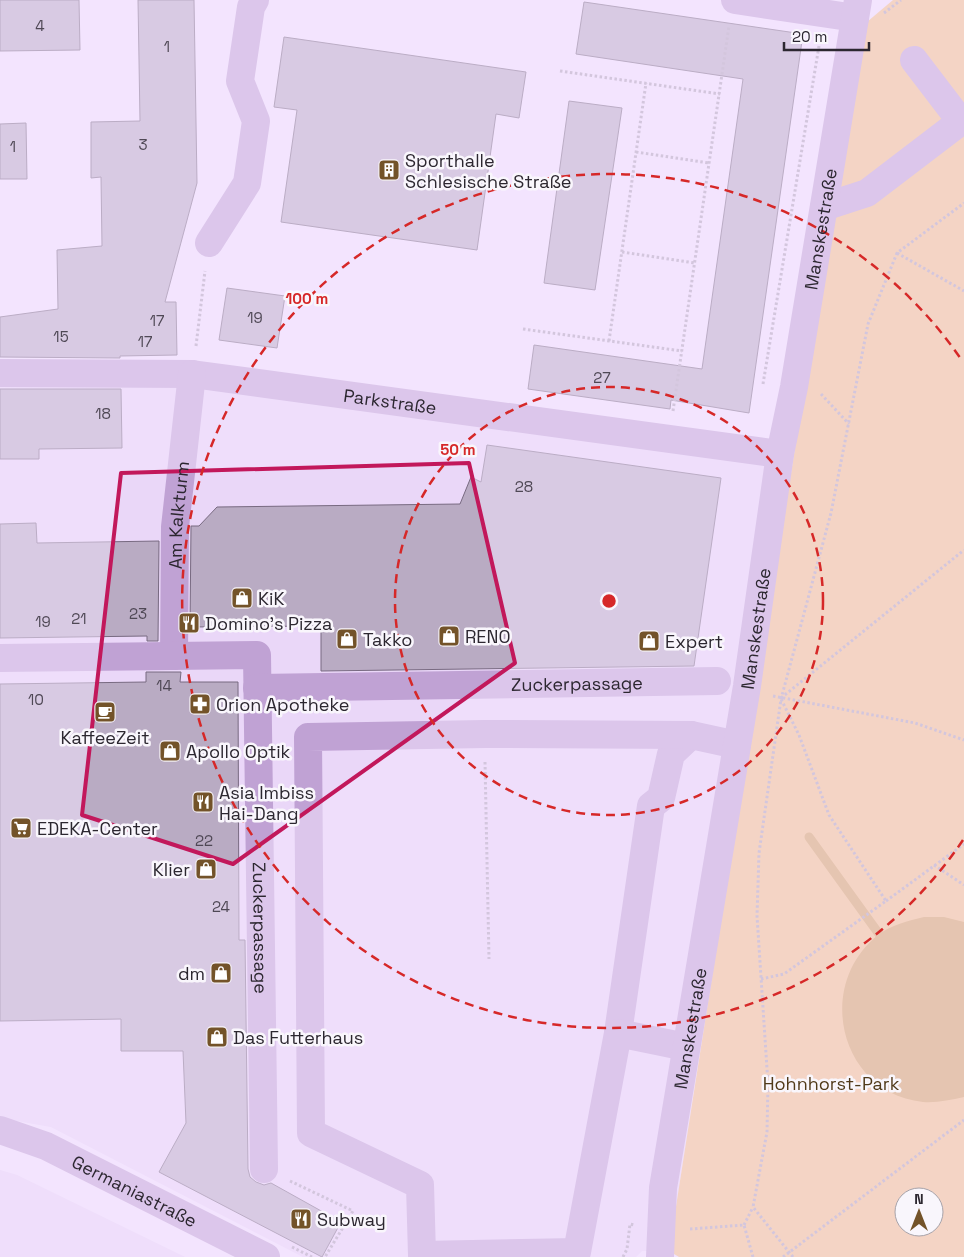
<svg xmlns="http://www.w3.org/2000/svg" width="964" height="1257" font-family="'Space Grotesk',sans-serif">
	<rect width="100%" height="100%" fill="#f3e4fe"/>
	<path fill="#ead7f8" d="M0 365 180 369 791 469 669 1251H642L636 1257H303L51 1127 0 1118Z
		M0 1170 17 1175 185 1257H0Z"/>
	<path fill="#f6c281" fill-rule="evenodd" d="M893 0H964V1257H679L669 1251 861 27ZM904 1197H934V1227H904Z"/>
	<path fill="#d69f55" d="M924 917H944L964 922V1097C950 1100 937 1103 923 1102 840 1093 814 986 878 935 891 925 908 921 924 917Z"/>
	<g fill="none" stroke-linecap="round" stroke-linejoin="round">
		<path stroke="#d69f55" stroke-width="9" d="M809 837 879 934"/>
	</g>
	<path fill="#b9abc3" stroke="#786a81" d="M0 0H79L80 50 0 51Z
		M138 0H194L197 183 165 302H176L177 355 120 356V358L0 357V317L58 309 57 250 102 246 101 177 91 178V122L140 121Z
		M584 2 803 34 749 413 671 400 670 409 528 389 534 345 702 369 743 79 576 54Z
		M284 37 526 72 519 118 496 114 477 250 281 222 297 110 274 107Z
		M569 101 622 108 595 290 544 283Z
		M26 123 27 179H0V124Z
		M227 288 285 296 277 348 219 340Z
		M0 389H121L122 448 39 449V459H0Z
		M487 445 721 478 694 666 321 671V626L190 627 191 526H199L217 507 460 504 471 477 481 482Z
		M36 523 37 543 159 541 158 641H147V636L0 638V524Z
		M146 672H181L180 682H238L239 940H245L248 1169 250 1177 256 1182 264 1185 271 1183 341 1222 322 1257 159 1172 186 1123 183 1051H121V1019L0 1021V684L146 682Z"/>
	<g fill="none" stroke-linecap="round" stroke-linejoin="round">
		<path stroke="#aea2b6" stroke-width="3" stroke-dasharray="2.5 2.5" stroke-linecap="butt" d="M884 13 901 0
			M560 71 720 94
			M636 152 709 163
			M622 252 695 263
			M897 253 964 291
			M523 329 682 351
			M609 341 646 83
			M196 346 205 271
			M763 384 820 40
			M821 394 849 424
			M673 411 729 26
			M773 696 915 723 964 740
			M781 698 964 550
			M485 762 489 959
			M934 865 964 885
			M886 901 964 844
			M761 979 784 974 886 901 829 815 799 735 781 699
			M290 1181 353 1211 325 1257
			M744 1225 753 1207
			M690 1229 744 1225 753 1257
			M292 1247 312 1257
			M623 1257 627 1249 630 1224 634 1225
			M783 1257 964 1120
			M793 1257 753 1207 767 1132 768 1084 757 916 759 853 781 699 831 513 868 324 897 253 964 203"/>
		<g stroke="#c0a2d4" stroke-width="28">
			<path d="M735 0 855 18"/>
			<path d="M824 207 867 193 956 125V115L914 60"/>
			<path d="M209 243 247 183 256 121 240 81 251 7 255 0"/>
			<path id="s1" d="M0 373 192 374 780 454"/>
			<path id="s2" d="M174 656 175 527 192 374"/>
			<path id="s3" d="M0 658 257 655 264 1169"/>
			<path id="s4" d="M257 688 717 681"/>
			<path d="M618 1033 651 806 661 798 671 754 691 735"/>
			<path d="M686 1047 618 1033 577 1252 422 1255 420 1185 311 1133 308 737 485 734 691 735 737 745"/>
			<path id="s5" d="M0 1130 46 1146 266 1257"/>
			<path id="s6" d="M660 1257 663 1188 747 686 780 454 794 387 858 0"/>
		</g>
	</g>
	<path d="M0 0H964V1257H0ZM469 463 515 663 233 864 82 815 121 473Z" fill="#f3e4fe" fill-opacity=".55" fill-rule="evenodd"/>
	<path fill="none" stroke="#c2185b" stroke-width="4" stroke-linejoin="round" d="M469 463 515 663 233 864 82 815 121 473Z"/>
	<g fill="none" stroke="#d62828" stroke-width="2.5" stroke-dasharray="9 6">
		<circle cx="609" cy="601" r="214"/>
		<path d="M963 840A427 427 0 1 1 963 362"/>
	</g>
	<defs>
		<g id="building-square" transform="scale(1.125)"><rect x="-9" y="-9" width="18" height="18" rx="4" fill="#735329" stroke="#f9f6fc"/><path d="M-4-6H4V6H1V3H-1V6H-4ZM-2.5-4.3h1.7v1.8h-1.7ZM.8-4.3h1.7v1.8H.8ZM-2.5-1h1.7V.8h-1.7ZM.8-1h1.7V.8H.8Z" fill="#fff"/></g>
		<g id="shop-square" transform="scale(1.125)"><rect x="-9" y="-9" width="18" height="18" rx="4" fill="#735329" stroke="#f9f6fc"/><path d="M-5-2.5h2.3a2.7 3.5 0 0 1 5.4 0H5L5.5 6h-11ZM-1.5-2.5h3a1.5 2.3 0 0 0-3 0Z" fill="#fff"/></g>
		<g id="restaurant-square" transform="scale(1.125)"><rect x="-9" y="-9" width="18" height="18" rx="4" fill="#735329" stroke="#f9f6fc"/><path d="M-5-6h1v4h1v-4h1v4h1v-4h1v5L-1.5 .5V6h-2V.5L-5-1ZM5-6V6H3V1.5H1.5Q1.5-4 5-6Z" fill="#fff"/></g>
		<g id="pharmacy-square" transform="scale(1.125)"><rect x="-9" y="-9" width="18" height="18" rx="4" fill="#735329" stroke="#f9f6fc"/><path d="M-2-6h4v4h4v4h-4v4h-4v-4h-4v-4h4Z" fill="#fff"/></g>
		<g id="cafe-square" transform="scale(1.125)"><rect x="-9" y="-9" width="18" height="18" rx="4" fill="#735329" stroke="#f9f6fc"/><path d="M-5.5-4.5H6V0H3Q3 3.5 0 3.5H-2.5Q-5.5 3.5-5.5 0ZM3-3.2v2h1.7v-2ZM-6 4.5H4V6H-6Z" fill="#fff"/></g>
		<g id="supermarket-square" transform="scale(1.125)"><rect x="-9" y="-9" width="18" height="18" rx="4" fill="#735329" stroke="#f9f6fc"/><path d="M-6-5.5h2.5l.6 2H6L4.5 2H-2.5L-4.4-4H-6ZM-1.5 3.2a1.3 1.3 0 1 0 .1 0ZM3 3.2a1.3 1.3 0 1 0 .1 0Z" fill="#fff"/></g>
	</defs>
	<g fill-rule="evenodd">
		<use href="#building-square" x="389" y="170"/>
		<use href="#shop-square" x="242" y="598"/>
		<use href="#restaurant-square" x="189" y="623"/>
		<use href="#shop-square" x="449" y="636"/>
		<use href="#shop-square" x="347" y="639"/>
		<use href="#shop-square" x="649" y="641"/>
		<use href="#pharmacy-square" x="200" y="704"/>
		<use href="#cafe-square" x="105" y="712"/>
		<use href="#shop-square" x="170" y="751"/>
		<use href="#restaurant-square" x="203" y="802"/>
		<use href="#supermarket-square" x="21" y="828"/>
		<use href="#shop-square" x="206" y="869"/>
		<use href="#shop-square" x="221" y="973"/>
		<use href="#shop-square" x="217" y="1037"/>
		<use href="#restaurant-square" x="301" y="1219"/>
	</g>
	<g text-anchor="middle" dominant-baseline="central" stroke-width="5" stroke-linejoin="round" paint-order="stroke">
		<g font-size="15" fill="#4f4855">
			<text x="40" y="25">4</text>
			<text x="167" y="46">1</text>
			<text x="143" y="144">3</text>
			<text x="13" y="146">1</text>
			<text x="255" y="317">19</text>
			<text x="157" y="320">17</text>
			<text x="61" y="336">15</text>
			<text x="145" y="341">17</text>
			<text x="602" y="377">27</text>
			<text x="103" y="413">18</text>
			<text x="524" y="486">28</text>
			<text x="138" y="613">23</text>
			<text x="79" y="618">21</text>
			<text x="43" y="621">19</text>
			<text x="164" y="685">14</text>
			<text x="36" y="699">10</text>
			<text x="204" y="840">22</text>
			<text x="221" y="906">24</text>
		</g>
		<g font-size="18" fill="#2c2730" stroke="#f9f6fc" text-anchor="start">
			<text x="405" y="160">Sporthalle<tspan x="405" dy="21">Schlesische Straße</tspan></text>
			<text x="258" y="598">KiK</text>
			<text x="205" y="623">Domino's Pizza</text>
			<text x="465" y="636">RENO</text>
			<text x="363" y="639">Takko</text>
			<text x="665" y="641">Expert</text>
			<text x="216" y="704">Orion Apotheke</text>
			<text x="105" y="737" text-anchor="middle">KaffeeZeit</text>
			<text x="186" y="751">Apollo Optik</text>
			<text x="219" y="792">Asia Imbiss<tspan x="219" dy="21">Hai-Dang</tspan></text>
			<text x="37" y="828">EDEKA-Center</text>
			<text x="190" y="869" text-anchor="end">Klier</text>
			<text x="205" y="973" text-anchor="end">dm</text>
			<text x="233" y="1037">Das Futterhaus</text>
			<text x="317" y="1219">Subway</text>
		</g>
		<g font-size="18" fill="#2c2730" stroke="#f9f6fc">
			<text stroke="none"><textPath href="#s6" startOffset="1041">Manskestraße</textPath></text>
			<text stroke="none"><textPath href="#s1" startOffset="392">Parkstraße</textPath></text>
			<text stroke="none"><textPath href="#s2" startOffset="141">Am Kalkturm</textPath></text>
			<text stroke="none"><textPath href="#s6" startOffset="636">Manskestraße</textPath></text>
			<text stroke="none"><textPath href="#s4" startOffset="320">Zuckerpassage</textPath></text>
			<text stroke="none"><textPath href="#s3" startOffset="530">Zuckerpassage</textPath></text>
			<text stroke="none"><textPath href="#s6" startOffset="231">Manskestraße</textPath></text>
			<text stroke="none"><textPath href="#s5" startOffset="148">Germaniastraße</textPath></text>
		</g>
		<g font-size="18" fill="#513a1a" stroke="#f9f6fc">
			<text x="831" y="1083">Hohnhorst-Park</text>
		</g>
	</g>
	<circle cx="609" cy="601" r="8" fill="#d62828" stroke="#f9f6fc" stroke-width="2.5"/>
	<g font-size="15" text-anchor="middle" font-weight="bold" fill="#d62828" stroke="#f9f6fc" stroke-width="5" stroke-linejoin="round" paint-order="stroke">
		<text x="307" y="304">100 m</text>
		<text x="458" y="455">50 m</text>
	</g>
	<g transform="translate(919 1212)"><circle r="24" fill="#f9f6fc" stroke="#a7a3aa"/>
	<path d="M0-4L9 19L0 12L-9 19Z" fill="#735329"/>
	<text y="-8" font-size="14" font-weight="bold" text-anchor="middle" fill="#2c2730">N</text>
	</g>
	<path d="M784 42v8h85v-8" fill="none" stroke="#2c2730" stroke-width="2.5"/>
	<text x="792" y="42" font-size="15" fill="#2c2730" stroke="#f9f6fc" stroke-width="4" paint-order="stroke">20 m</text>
</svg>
